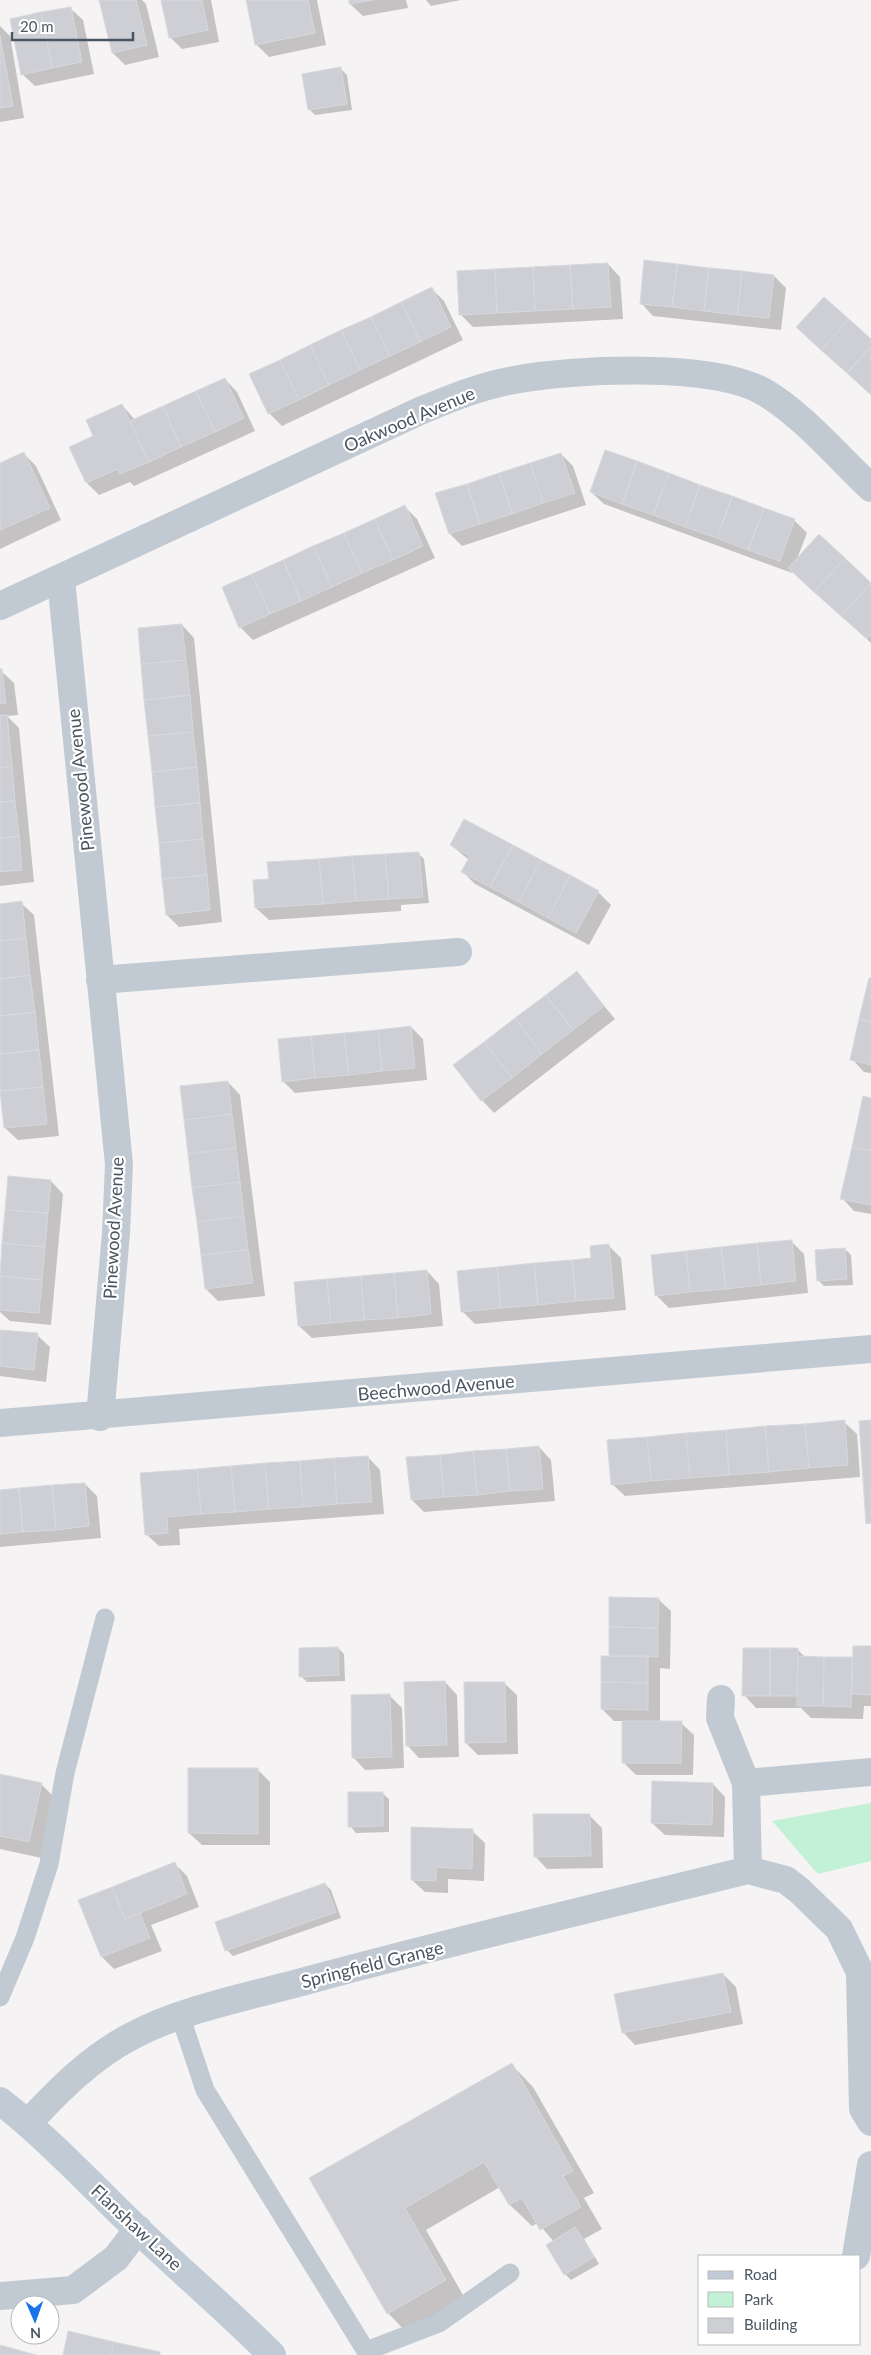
<svg xmlns="http://www.w3.org/2000/svg" width="871" height="2355" font-family="Lato,sans-serif">
	<rect width="100%" height="100%" fill="#f5f3f3"/>
	<path fill="#c3f1d5" d="M871 1803V1861L818 1874 772 1821Z"/>
	<path fill="#0003" d="M101 0H142L146 4 159 57 125 65 113 53Z
		M162 0H211L219 42 182 49 170 37Z
		M247 0H317L326 45 269 57 256 44Z
		M350 0H406L408 8 363 16 350 4Z
		M426 0H461L431 6Z
		M70 8 83 20 94 74 35 86 22 74Z
		M0 26 10 36 24 118 0 122Z
		M341 69 347 75 352 110 315 115 309 109Z
		M608 264 620 277 623 319 473 327 461 315 458 272Z
		M774 276 786 288 781 330 653 316 641 303Z
		M432 289 444 301 463 340 282 426 269 413Z
		M225 379 237 392 255 431 134 486 130 482 99 495 87 483 71 448 95 437 122 405 135 420Z
		M606 451 794 520 807 533 797 559 871 583V643L793 571 792 573 604 504 591 492Z
		M24 454 36 466 61 520 0 549V465Z
		M561 454 573 466 586 505 462 546 450 534Z
		M405 507 417 519 435 558 253 640 240 627 223 588Z
		M182 625 194 638 222 922 179 927 167 915Z
		M0 670 14 683 18 715 7 716 19 728 34 882 0 886Z
		M464 821 598 892 611 905 589 945 475 884 463 872 469 860 451 845Z
		M418 853 424 859 429 903 401 905V911L269 920 256 908 270 880Z
		M21 903 34 915 59 1136 18 1140 5 1128 0 1081V905Z
		M576 972 615 1019 494 1113 482 1100Z
		M871 980V1073L864 1072 852 1059Z
		M411 1027 423 1039 427 1080 295 1093 283 1081Z
		M228 1082 240 1095 265 1296 218 1301 206 1289Z
		M871 1099V1214L854 1211 842 1198Z
		M51 1181 63 1194 51 1325 10 1321 0 1312V1278Z
		M792 1242 804 1254 808 1293 669 1308 656 1295Z
		M608 1245 621 1258 626 1310 475 1324 462 1311 592 1259Z
		M845 1249 851 1255 853 1285 824 1286 818 1280Z
		M427 1271 439 1284 443 1326 312 1338 299 1326Z
		M0 1331 37 1335 50 1347 46 1382 0 1376Z
		M844 1422 857 1434 860 1477 625 1496 612 1484Z
		M539 1447 551 1460 555 1501 424 1512 412 1500Z
		M368 1457 380 1470 384 1514 179 1529 180 1545 159 1546 146 1534 141 1474Z
		M85 1484 97 1496 101 1538 0 1547V1491Z
		M658 1599 671 1611 670 1669 660 1668V1722L681 1723 694 1735 693 1775H636L623 1762 624 1721H614L602 1709 610 1657Z
		M871 1647V1706H864L863 1719 811 1718 801 1708H756L744 1695 798 1650 806 1658 853 1659Z
		M338 1648 344 1654 345 1681 307 1682 301 1676Z
		M445 1682 457 1695 459 1757 419 1758 407 1745Z
		M504 1683 517 1695 518 1754 478 1755 466 1743Z
		M390 1696 402 1708 404 1768 365 1770 353 1757Z
		M257 1769 270 1782V1845H202L189 1833Z
		M0 1775 41 1784 59 1802 46 1859 0 1849Z
		M713 1784 725 1797 724 1837 665 1835 652 1823Z
		M382 1793 389 1799V1832L356 1833 350 1826Z
		M589 1815 602 1828 603 1868 547 1869 535 1856Z
		M472 1831 485 1843 484 1881 448 1879V1893L425 1892 412 1880Z
		M175 1864 187 1876 199 1907 151 1925 162 1951 114 1969 102 1957 80 1901Z
		M325 1884 331 1890 341 1918 233 1956 227 1950Z
		M723 1974 736 1987 743 2024 635 2045 623 2032Z
		M512 2065 533 2087 594 2193 584 2198 602 2229 584 2239 599 2264 571 2280 565 2274 554 2242 538 2223 532 2226 510 2205 500 2187 426 2230 467 2302 409 2335 388 2313 311 2178Z"/>
	<path fill="#cdcfd5" stroke="#d7d9de" d="M99 0H136L147 45 112 53Z
		M161 0H202L208 30 169 38Z
		M246 0H308L315 33 255 45Z
		M349 0H373L349 4Z
		M71 7 82 62 52 68 41 12Z
		M41 12 52 68 21 75 10 19Z
		M0 36 13 106 0 108Z
		M341 67 347 104 308 110 302 74Z
		M644 260 677 264 672 307 640 304Z
		M608 263 611 307 573 309 570 265Z
		M677 264 709 268 704 311 672 307Z
		M570 265 573 309 535 311 533 267Z
		M533 267 535 311 497 313 495 269Z
		M709 268 742 271 737 315 704 311Z
		M495 269 497 313 459 315 457 271Z
		M742 271 774 275 769 318 737 315Z
		M432 287 451 327 420 342 401 302Z
		M824 297 849 319 821 350 796 327Z
		M401 302 420 342 390 356 371 317Z
		M371 317 390 356 360 370 341 330Z
		M849 319 871 339V346L847 373 821 350Z
		M341 330 360 370 329 385 310 345Z
		M310 345 329 385 299 400 280 360Z
		M871 346V395L847 373Z
		M280 360 299 400 268 414 249 374Z
		M225 378 244 418 215 432 196 391Z
		M196 391 215 432 181 447 163 406Z
		M122 404 149 462 120 474 118 469 86 483 69 447 93 436 86 420Z
		M163 406 181 447 149 462 130 421Z
		M605 450 637 461 622 504 590 492Z
		M24 452 50 508 0 530V463Z
		M561 453 575 493 543 503 530 463Z
		M637 461 669 473 653 515 622 504Z
		M530 463 543 503 512 514 499 473Z
		M499 473 512 514 480 524 467 484Z
		M669 473 700 485 685 527 653 515Z
		M467 484 480 524 449 534 435 493Z
		M700 485 732 496 717 538 685 527Z
		M732 496 764 508 748 550 717 538Z
		M405 505 423 546 393 560 375 519Z
		M764 508 795 519 780 561 748 550Z
		M375 519 393 560 362 573 344 533Z
		M344 533 362 573 332 587 313 546Z
		M819 534 845 558 814 592 788 568Z
		M313 546 332 587 301 601 283 560Z
		M845 558 871 583 841 616 814 592Z
		M283 560 301 601 270 614 252 574Z
		M252 574 270 614 239 628 222 587Z
		M871 583V635L867 639 841 616Z
		M182 624 186 660 141 664 138 628Z
		M186 660 190 695 144 700 141 664Z
		M0 669H2L6 703 0 704Z
		M190 695 193 732 148 736 144 700Z
		M0 715H7L12 766 0 768Z
		M193 732 197 767 152 772 148 736Z
		M12 766 15 801 0 802V768Z
		M197 767 200 803 155 807 152 772Z
		M15 801 19 836 0 838V802Z
		M200 803 203 839 159 843 155 807Z
		M464 819 513 845 490 887 461 872 470 856 450 845Z
		M19 836 22 870 0 872V838Z
		M203 839 207 875 162 879 159 843Z
		M513 845 541 860 519 902 490 887Z
		M419 852 423 897 389 899 385 854Z
		M385 854 389 899 356 901 352 856Z
		M352 856 356 901 323 904 319 859Z
		M319 859 323 904 255 908 253 880 269 879 267 862Z
		M541 860 570 875 548 918 519 902Z
		M207 875 210 910 166 915 162 879Z
		M570 875 599 891 576 933 548 918Z
		M22 901 26 938 0 941V904Z
		M26 938 30 975 0 979V941Z
		M577 971 604 1006 573 1030 546 995Z
		M30 975 35 1012 0 1016V979Z
		M869 978H871V1022L859 1019Z
		M546 995 573 1030 542 1054 515 1018Z
		M35 1012 39 1050 0 1054V1016Z
		M515 1018 542 1054 512 1078 484 1042Z
		M859 1019 871 1022V1065L850 1060Z
		M411 1026 415 1068 382 1071 378 1030Z
		M378 1030 382 1071 349 1075 344 1033Z
		M344 1033 349 1075 315 1078 311 1036Z
		M311 1036 315 1078 282 1082 278 1039Z
		M484 1042 512 1078 481 1101 453 1065Z
		M39 1050 43 1087 0 1091V1054Z
		M228 1081 232 1114 184 1120 180 1086Z
		M43 1087 47 1124 4 1128 0 1091Z
		M863 1096 871 1098V1151L852 1147Z
		M232 1114 236 1148 188 1154 184 1120Z
		M852 1147 871 1151V1205L840 1199Z
		M236 1148 240 1182 192 1188 188 1154Z
		M8 1176 51 1180 48 1213 5 1210Z
		M240 1182 244 1216 197 1222 192 1188Z
		M5 1210 48 1213 45 1247 2 1243Z
		M244 1216 248 1250 201 1255 197 1222Z
		M792 1240 796 1281 761 1285 757 1243Z
		M2 1243 45 1247 42 1280 0 1276Z
		M757 1243 761 1285 726 1289 721 1247Z
		M609 1244 614 1298 576 1301 572 1260 591 1258 590 1246Z
		M721 1247 726 1289 690 1292 686 1251Z
		M845 1248 847 1279 817 1281 815 1250Z
		M248 1250 253 1283 205 1289 201 1255Z
		M686 1251 690 1292 655 1296 651 1255Z
		M572 1260 576 1301 538 1305 534 1263Z
		M534 1263 538 1305 501 1308 497 1267Z
		M497 1267 501 1308 461 1312 457 1271Z
		M427 1270 431 1314 398 1318 394 1273Z
		M394 1273 398 1318 364 1320 361 1276Z
		M0 1276 42 1280 39 1313 0 1310Z
		M361 1276 364 1320 331 1323 327 1279Z
		M327 1279 331 1323 298 1326 294 1282Z
		M0 1330 38 1333 34 1370 0 1366Z
		M845 1420 848 1465 809 1468 805 1424Z
		M871 1420V1523L866 1524 859 1421Z
		M805 1424 809 1468 769 1472 765 1426Z
		M765 1426 769 1472 729 1475 726 1430Z
		M726 1430 729 1475 690 1478 686 1433Z
		M686 1433 690 1478 651 1481 647 1437Z
		M647 1437 651 1481 611 1485 607 1440Z
		M539 1446 543 1489 510 1491 506 1449Z
		M506 1449 510 1491 477 1495 473 1451Z
		M473 1451 477 1495 444 1497 440 1455Z
		M440 1455 444 1497 411 1500 406 1457Z
		M368 1456 372 1502 337 1504 334 1458Z
		M334 1458 337 1504 303 1507 300 1461Z
		M300 1461 303 1507 269 1509 265 1463Z
		M265 1463 269 1509 235 1512 231 1466Z
		M231 1466 235 1512 201 1514 197 1469Z
		M197 1469 201 1514 167 1517 168 1533 145 1535 140 1473Z
		M85 1483 89 1526 56 1530 52 1485Z
		M52 1485 56 1530 23 1532 19 1488Z
		M19 1488 23 1532 0 1534V1490Z
		M609 1597 659 1598 658 1628 609 1627Z
		M609 1627 658 1628V1657L609 1656Z
		M853 1646H871V1695L852 1694Z
		M338 1647 339 1675 299 1677V1648Z
		M743 1648H770V1696H742Z
		M770 1648H798L797 1696H770Z
		M601 1656H648V1683L601 1682Z
		M798 1656 824 1657 823 1706H797Z
		M824 1657H852L851 1707 823 1706Z
		M445 1681 447 1745 406 1746 404 1682Z
		M464 1682H505L506 1742 465 1743Z
		M601 1682 648 1683V1710L601 1709Z
		M390 1694 392 1757 352 1758 351 1695Z
		M622 1721H682L681 1763H622Z
		M188 1768H258V1834L188 1833Z
		M0 1774 42 1783 29 1842 0 1836Z
		M652 1781 713 1783 712 1825 651 1823Z
		M348 1792H383V1826L348 1827Z
		M533 1814H590L591 1856 534 1857Z
		M411 1827 473 1829 472 1869 436 1867V1881L411 1880Z
		M175 1862 187 1894 125 1919 112 1887Z
		M325 1883 336 1912 225 1951 215 1922Z
		M112 1887 125 1919 140 1913 150 1938 101 1957 78 1900Z
		M723 1973 731 2012 622 2033 614 1994Z
		M512 2063 573 2171 563 2176 581 2207 540 2230 522 2198 509 2205 484 2162 405 2208 446 2280 387 2314 309 2178Z
		M575 2227 594 2257 564 2275 546 2245Z
		M68 2331 114 2342 111 2355H63Z
		M114 2342 160 2352V2355H111Z
		M0 2345 36 2355H0Z"/>
	<g fill="none" stroke-linecap="round" stroke-linejoin="round">
		<path stroke="#c1cad2" stroke-width="19" d="M0 1997 25 1938 49 1864 65 1773 105 1618
			M180 2015 205 2090 366 2351 439 2323 510 2273"/>
		<path stroke="#c1cad2" stroke-width="28" d="M61 579 119 1164 116 1233 100 1417
			M0 606 420 411C451 398 481 386 514 380 573 369 712 362 764 392 802 414 839 458 871 488
			M100 980 458 952
			M0 1423 871 1349
			M721 1699 720 1718 746 1783 748 1870
			M746 1783 871 1772
			M28 2123C59 2090 91 2057 132 2036 184 2008 256 1995 313 1979 457 1940 603 1906 748 1870L786 1880 800 1891 839 1929 860 1972 863 2109 871 2122
			M856 2256 871 2165
			M0 2296 73 2290 116 2258 138 2229"/>
		<path stroke="#c1cbd6" stroke-width="28" d="M0 2101C49 2139 91 2185 136 2228 181 2271 228 2311 272 2355"/>
	</g>
	<g text-anchor="middle" dominant-baseline="central" stroke-width="4.5" stroke-linejoin="round" paint-order="stroke">
		<g font-size="18" fill="#4a5661" stroke="#fff">
			<text transform="translate(409 419) rotate(-23)">Oakwood Avenue</text>
			<text transform="translate(80 780) rotate(-96)">Pinewood Avenue</text>
			<text transform="translate(113 1228) rotate(-87)">Pinewood Avenue</text>
			<text transform="translate(436 1387) rotate(-5)">Beechwood Avenue</text>
			<text transform="translate(372 1964) rotate(-14)">Springfield Grange</text>
			<text transform="translate(137 2227) rotate(43)">Flanshaw Lane</text>
		</g>
	</g>
	<rect x="698" y="2255" width="162" height="90" fill="#ffffff" stroke="#b7bbc0"/>
	<rect x="708" y="2271" width="25" height="8" fill="#c1cbd6" stroke="#b7bbc0"/>
	<text x="744" y="2280" font-size="15" fill="#4a5661">Road</text>
	<rect x="708" y="2292" width="25" height="15" fill="#c3f1d5" stroke="#b7bbc0"/>
	<text x="744" y="2305" font-size="15" fill="#4a5661">Park</text>
	<rect x="708" y="2318" width="25" height="15" fill="#cdcfd5" stroke="#b7bbc0"/>
	<text x="744" y="2330" font-size="15" fill="#4a5661">Building</text>
	<g transform="translate(35 2320) rotate(178)"><circle r="24" fill="#ffffff" stroke="#b7bbc0"/>
	<path d="M0-4L9 19L0 12L-9 19Z" fill="#1a73e8"/>
	<text y="-8" font-size="14" font-weight="bold" text-anchor="middle" fill="#4a5661">N</text>
	</g>
	<path d="M12 32v8h121v-8" fill="none" stroke="#4a5661" stroke-width="2.5"/>
	<text x="20" y="32" font-size="15" fill="#4a5661" stroke="#ffffff" stroke-width="4" paint-order="stroke">20 m</text>
</svg>
